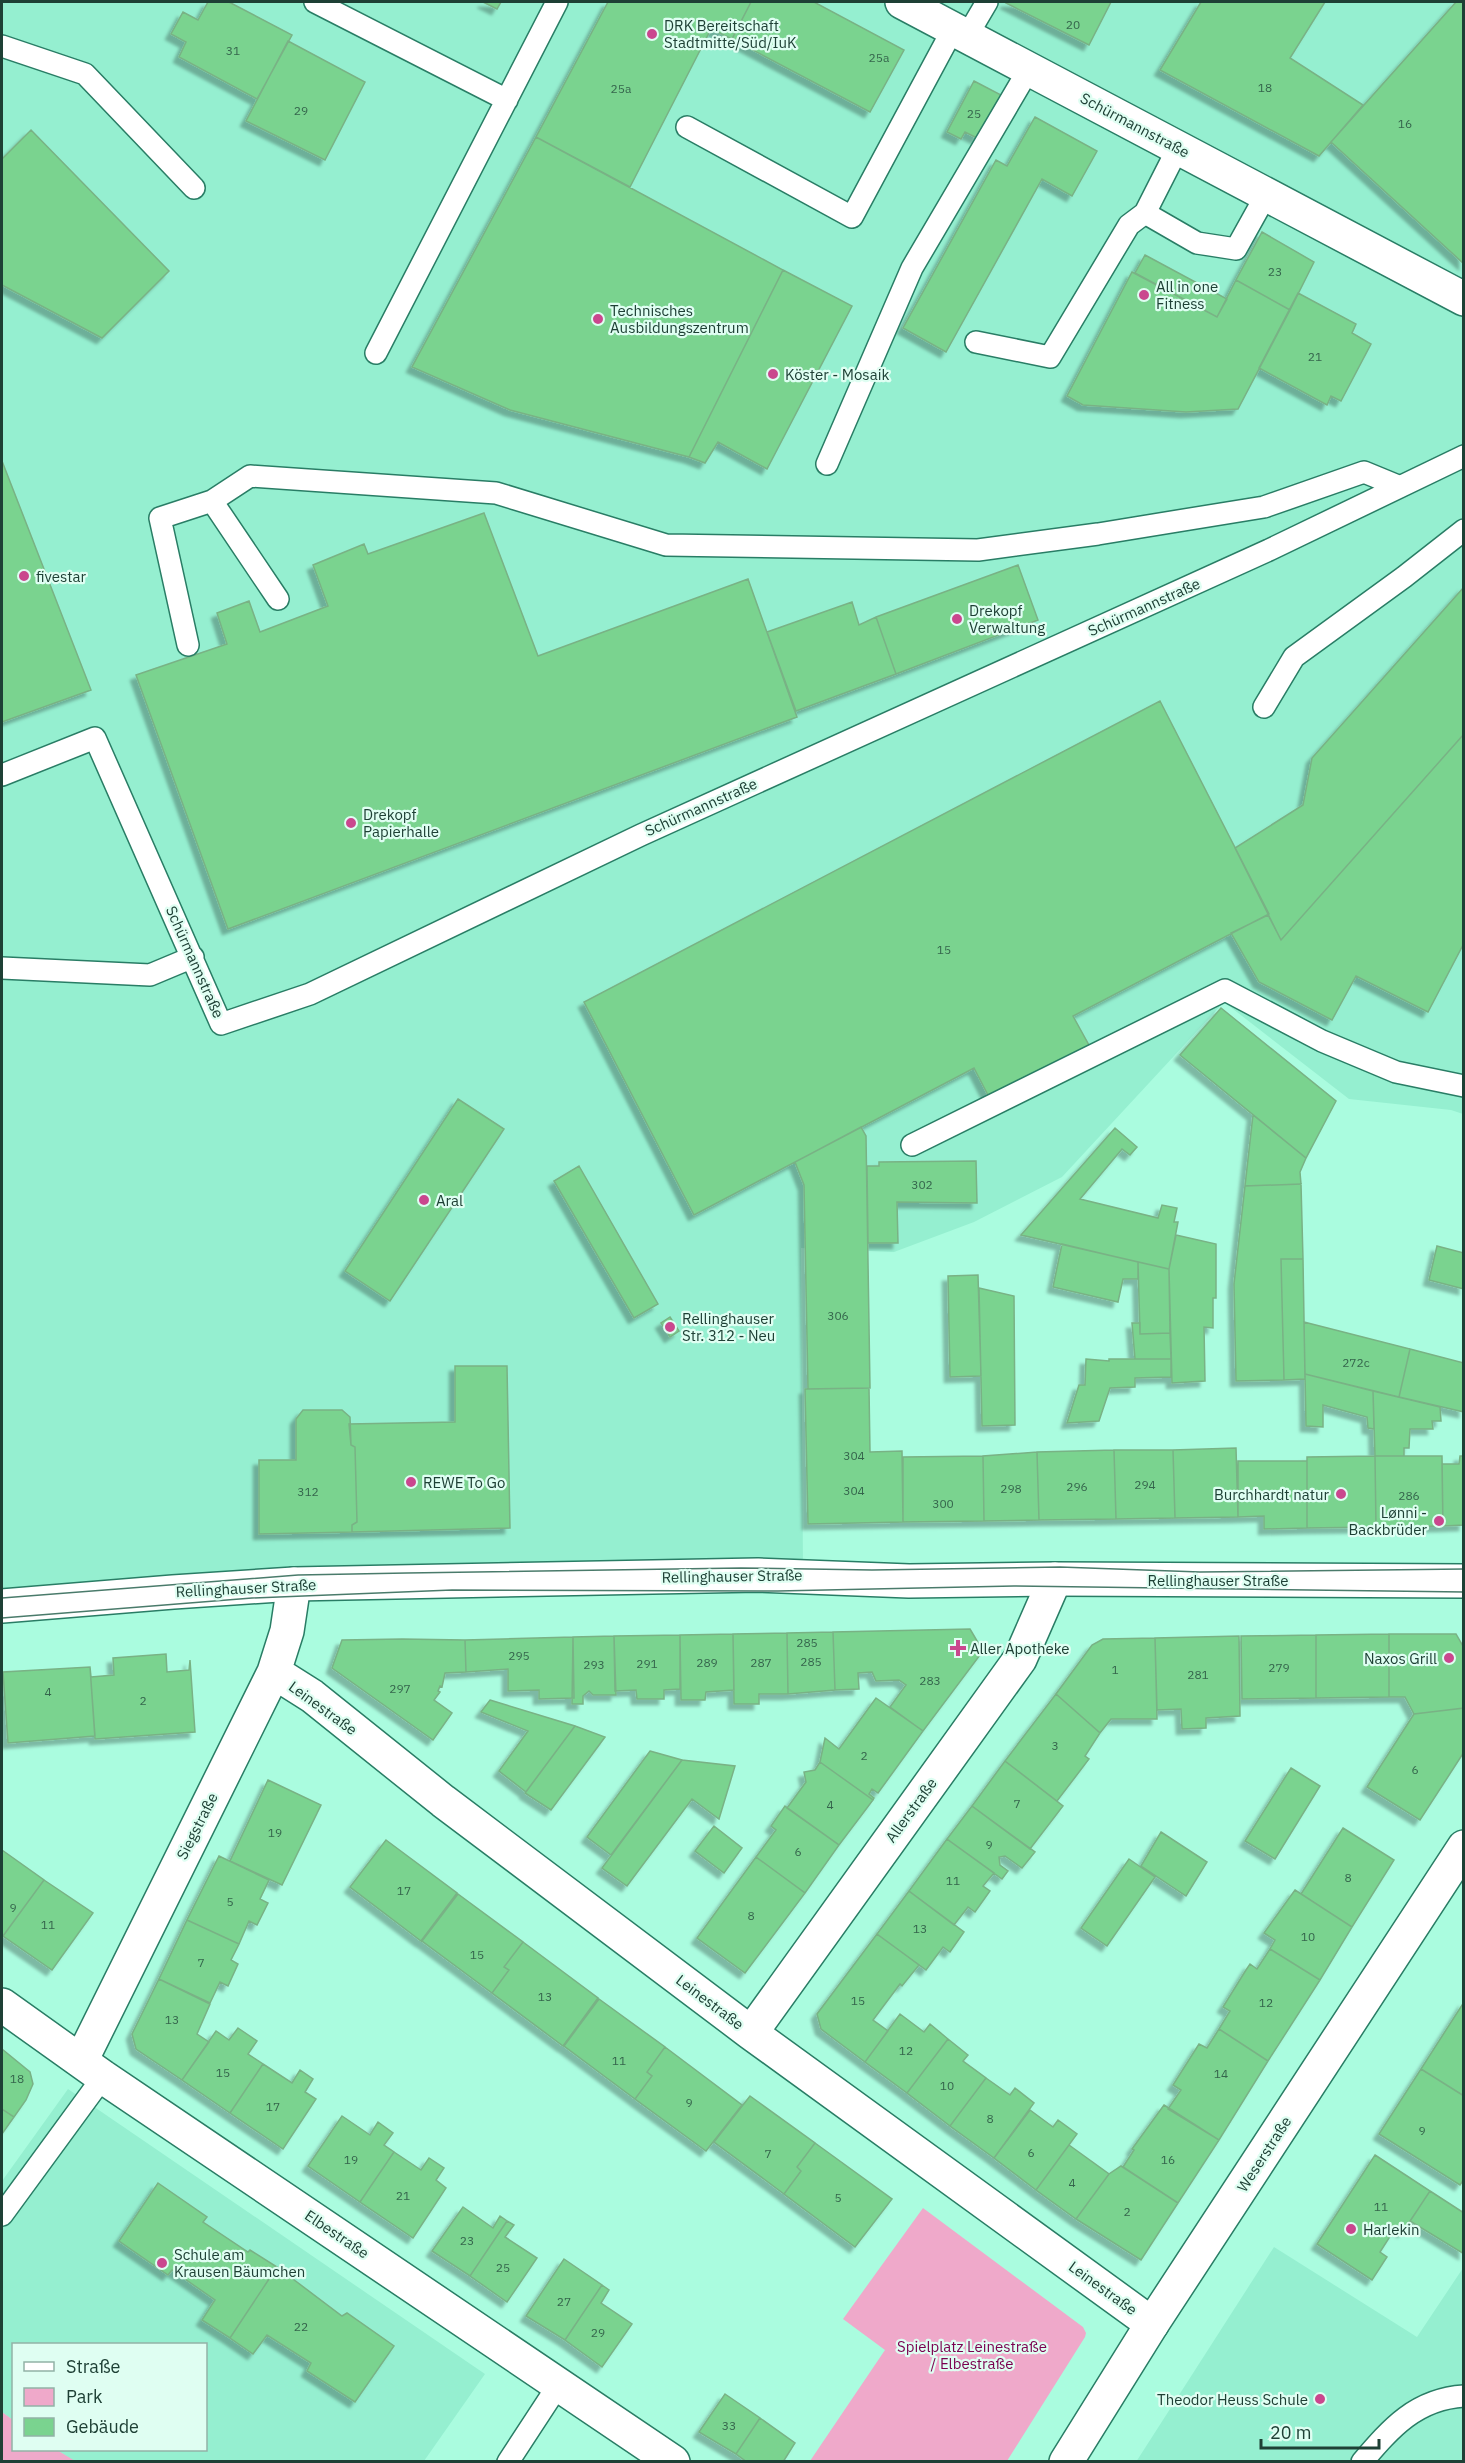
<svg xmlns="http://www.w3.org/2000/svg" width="1465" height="2463" font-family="'IBM Plex Sans',sans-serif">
	<defs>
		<filter id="shadow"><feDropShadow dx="-5.5" dy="5.5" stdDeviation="1.5" flood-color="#0004"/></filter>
	</defs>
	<rect width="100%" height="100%" fill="#aafcdf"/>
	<path fill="#95efd0" d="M2 2H1463V1114L1451 1110 1349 1099 1224 1002 1062 1177 974 1222 894 1252 801 1248 803 1571 2 1603Z
		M68 2089 485 2374 424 2461 75 2462 57 2450H206V2344H14L13 2420 2 2412V2181Z
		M1274 2247 1417 2337 1463 2268V2461L1136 2462Z"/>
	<path fill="#efa9ca" d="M923 2208 1083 2327 1086 2333 1085 2337 1007 2461H810L885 2350 843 2319Z
		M2 2412 13 2420 14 2450H57L75 2461H2Z"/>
	<path fill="#7ad38f" stroke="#79b285" stroke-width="1.5" filter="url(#shadow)" d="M208 2H229L292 35 257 99 179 57 186 42 171 34 183 12 198 20Z
		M483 2H501L497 9Z
		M608 2H751L732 39 711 29 630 187 536 137Z
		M751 2H814L904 50 870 112 732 39Z
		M1007 2H1111L1089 45 1006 3Z
		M1201 2H1325L1290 58 1363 105 1319 156 1160 70Z
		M1456 2H1464V264L1331 142Z
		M288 41 365 82 325 160 246 121Z
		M974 81 1001 95 977 138 965 132 961 139 947 132Z
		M1035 117 1097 151 1072 196 1042 179 946 352 903 328 996 160 1007 166Z
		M31 130 169 271 102 338 2 285V159Z
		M536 137 783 270 689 457 510 410 412 367Z
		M1262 232 1314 262 1290 310 1236 280Z
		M1145 255 1227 299 1217 317 1135 273Z
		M783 270 852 306 767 469 718 442 705 463 689 457Z
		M1132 272 1217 317 1236 280 1290 310 1238 409 1186 412 1083 405 1067 396Z
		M1298 293 1356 324 1352 333 1371 344 1341 401 1331 396 1327 405 1259 368Z
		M2 461 91 690 2 722Z
		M484 513 538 656 748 579 797 717 228 929 136 675 227 644 217 613 249 601 260 632 328 606 313 565 364 544 368 554Z
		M1018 565 1038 620 896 674 876 617Z
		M1464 587V734L1281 940 1235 848 1303 805 1312 758Z
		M852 602 859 625 876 617 896 674 796 711 767 632Z
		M1160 701 1269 914 1073 1016 1090 1047 990 1099 974 1068 694 1215 584 1002Z
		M1464 734V943L1428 1012 1356 976 1332 1020 1259 982 1231 933 1268 915 1281 940Z
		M1221 1008 1336 1101 1306 1158 1180 1055Z
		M458 1099 504 1129 390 1301 345 1271Z
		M1253 1115 1306 1158 1300 1172 1301 1184 1245 1186Z
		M861 1127 866 1136 870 1388 808 1389 804 1185 795 1162Z
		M1115 1128 1137 1147 1130 1155 1122 1149 1080 1199 1158 1218 1162 1205 1177 1208 1174 1222H1178L1169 1269 1021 1235Z
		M976 1161 977 1203 897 1202 898 1243H868L867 1166H879V1162Z
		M579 1166 658 1304 634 1318 554 1181Z
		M1301 1184 1303 1259H1281L1284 1380 1236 1381 1234 1284 1245 1186Z
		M1176 1235 1216 1244V1298H1213V1328L1204 1327 1205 1381 1172 1383 1169 1269Z
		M1062 1244 1138 1262V1279H1123L1118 1302 1053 1287Z
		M1437 1246 1464 1253V1289L1429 1280Z
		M1281 1259H1303L1305 1379 1284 1380Z
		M1138 1262 1169 1269 1170 1333 1140 1334Z
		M978 1275 981 1376 950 1377 948 1276Z
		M979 1288 1014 1296 1015 1425 982 1426Z
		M670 1317 679 1331 670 1337 661 1323Z
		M1304 1322 1410 1349 1399 1397 1305 1374Z
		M1132 1323H1140V1334L1170 1333 1171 1359H1135Z
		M1410 1349 1464 1363V1412L1399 1397Z
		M1086 1359 1109 1361V1359H1171V1377L1135 1378V1387L1110 1388 1099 1421 1067 1423 1079 1385H1085Z
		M455 1366H507L510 1528 352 1532V1525L357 1522 355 1447 351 1445 349 1424 455 1422Z
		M1305 1374 1373 1391 1374 1429 1368 1428 1367 1417 1323 1405V1427L1306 1426Z
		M869 1388 870 1452 902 1451 903 1522 808 1524 805 1389Z
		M1373 1391 1440 1407 1441 1421H1432L1433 1429H1410L1409 1448H1404V1456H1375Z
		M303 1410H342L350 1417 351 1445 355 1447 357 1522 352 1525V1532L259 1534V1460H296V1419Z
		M1236 1448 1238 1517 1175 1518 1173 1450Z
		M1114 1450 1116 1519 1039 1520 1037 1452Z
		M1114 1450H1173L1175 1518 1116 1519Z
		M1037 1452 1039 1520 984 1521 983 1456Z
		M983 1456 984 1521 903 1522V1457Z
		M1375 1456 1376 1527 1307 1528V1457Z
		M1375 1456H1442L1443 1526 1376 1527Z
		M1460 1456H1464V1525L1443 1526 1442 1464H1459Z
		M1238 1461H1307V1528L1264 1529V1516L1238 1517Z
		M970 1629 983 1651 923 1731 890 1707 906 1685 899 1680 876 1681 872 1672 858 1673 859 1689 835 1690 833 1632Z
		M833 1632 835 1690 788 1694 787 1633Z
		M787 1633 788 1694H759V1704H734L733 1634Z
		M733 1634 734 1690 706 1692 705 1700H681L680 1635Z
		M1389 1634V1697L1316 1698V1635Z
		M1389 1634H1456L1464 1648V1708L1414 1714 1405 1697H1389Z
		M680 1635V1689L664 1690V1699H637L636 1690 615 1691 614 1636Z
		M1316 1635V1698L1242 1699 1241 1636Z
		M614 1636 616 1695H593L589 1691 583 1696V1704H572L573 1637Z
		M1239 1636 1240 1716 1206 1718V1728L1182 1729 1181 1709 1157 1710 1155 1638Z
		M573 1637 574 1698 539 1699V1690L508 1691V1669L466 1672 465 1640Z
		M1155 1638 1157 1719H1111L1100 1733 1056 1694 1092 1645 1103 1639Z
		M402 1639 465 1640 466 1672 445 1673 442 1687 440 1686 438 1691 440 1692 434 1700 452 1713 433 1740 332 1668 342 1640Z
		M166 1654 167 1672 189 1670 190 1660 195 1732 95 1739 90 1667 91 1677 114 1675 113 1658Z
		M90 1667 95 1736 8 1743 3 1672Z
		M1056 1694 1100 1733 1085 1756 1089 1759 1057 1801 1005 1761Z
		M876 1698 923 1731 878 1793 872 1789 869 1794 874 1798 873 1800 820 1762 825 1738 839 1749Z
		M490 1700 575 1726 526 1792 499 1771 528 1731 481 1712Z
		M1464 1708V1752L1420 1820 1367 1787 1414 1714Z
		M575 1726 605 1737 551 1810 525 1793Z
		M650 1751 682 1760 611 1855 587 1837Z
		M682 1760 735 1766 719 1819 692 1799 627 1886 602 1868Z
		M1005 1761 1063 1806 1030 1849 972 1806Z
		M820 1762 873 1800 839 1845 787 1808 806 1782 804 1772 815 1770Z
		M1291 1768 1320 1786 1275 1859 1245 1841Z
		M268 1780 321 1805 282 1885 230 1861Z
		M785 1806 839 1845 805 1893 756 1857 776 1830 771 1826Z
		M972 1806 1035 1852 1022 1868 1005 1856 999 1857 1000 1865 1008 1871 1002 1879 947 1839Z
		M714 1826 742 1848 724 1873 695 1851Z
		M1343 1828 1394 1860 1352 1927 1301 1894Z
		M1161 1832 1207 1862 1186 1896 1141 1866Z
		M947 1839 994 1873 983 1886 990 1891 975 1912 968 1907 954 1925 909 1891Z
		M386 1840 457 1893 421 1941 350 1887Z
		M2 1850 44 1880 3 1936 2 1935Z
		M219 1856 269 1880 260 1899 268 1903 257 1925 249 1921 239 1944 187 1920Z
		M756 1857 805 1893 745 1973 697 1938Z
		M1129 1859 1155 1877 1107 1946 1081 1928Z
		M44 1880 93 1913 52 1970 3 1936Z
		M1295 1890 1352 1927 1320 1980 1270 1949 1275 1940 1264 1933Z
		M909 1891 964 1932 950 1952 943 1947 926 1970 877 1934Z
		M458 1894 523 1942 504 1967 509 1970 492 1993 422 1941Z
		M187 1920 239 1944 231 1960 238 1964 228 1986 220 1982 210 2003 159 1979Z
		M877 1934 919 1965 902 1986 900 1984 873 2020 888 2031 865 2062 821 2029 817 2014Z
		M523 1942 598 1998 563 2046 492 1993 509 1970 504 1967Z
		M1270 1949 1320 1980 1268 2061 1219 2029 1230 2011 1223 2007 1246 1970 1250 1964 1257 1969Z
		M159 1979 210 2004 197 2034 209 2042 182 2080 136 2049 132 2034Z
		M599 1999 665 2047 647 2072 652 2076 635 2099 564 2046Z
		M1464 2002V2096L1421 2069Z
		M900 2014 924 2032 930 2024 948 2039 907 2093 865 2062Z
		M238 2028 257 2041 248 2054 263 2064 230 2113 182 2080 216 2031 229 2040Z
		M1219 2029 1268 2061 1219 2140 1168 2109 1181 2090 1173 2085 1199 2044 1207 2048Z
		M948 2039 968 2055 963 2061 986 2078 950 2126 907 2093Z
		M665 2047 742 2105 706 2151 635 2099 652 2076 647 2072Z
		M2 2049 30 2072 33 2084 26 2100 14 2117 2 2109Z
		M263 2064 292 2083 300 2070 313 2079 305 2092 316 2099 283 2149 230 2113Z
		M1421 2069 1464 2096V2179L1460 2185 1379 2134Z
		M986 2078 1010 2095 1015 2088 1034 2103 994 2158 950 2126Z
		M750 2096 815 2143 797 2167 801 2171 784 2194 714 2142Z
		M1164 2105 1219 2140 1178 2203 1123 2167 1134 2150 1132 2149Z
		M2 2109 14 2117 2 2134Z
		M1030 2110 1053 2127 1058 2120 1077 2134 1036 2190 994 2158Z
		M342 2116 370 2135 378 2122 393 2133 384 2145 394 2152 360 2202 308 2166Z
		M815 2143 892 2199 855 2247 784 2194 801 2171 797 2167Z
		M1069 2145 1109 2174 1076 2219 1036 2190Z
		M394 2152 421 2170 429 2158 444 2168 436 2180 446 2188 413 2238 360 2202Z
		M1375 2155 1430 2191 1403 2232 1396 2227 1380 2252 1387 2257 1372 2280 1317 2244Z
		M1121 2166 1178 2203 1141 2260 1076 2219 1109 2174Z
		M158 2183 207 2217 203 2222 248 2252 250 2250 277 2267 230 2338 202 2320 215 2300 172 2270 168 2275 119 2241Z
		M1430 2191 1464 2213V2254L1410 2221Z
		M463 2207 493 2228 500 2216 507 2221 470 2276 432 2251Z
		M507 2221 514 2225 505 2237 537 2258 507 2302 470 2276Z
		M564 2259 602 2285 565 2340 526 2316Z
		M277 2267 342 2316 347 2313 394 2346 355 2402 307 2371 311 2363 267 2335 253 2354 230 2338Z
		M602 2285 609 2290 601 2303 632 2324 602 2367 565 2340Z
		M725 2394 760 2418 736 2454 699 2432Z
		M760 2418 795 2443 783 2462H747L736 2454Z"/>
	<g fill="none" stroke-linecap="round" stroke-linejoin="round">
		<g stroke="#297d65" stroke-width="24">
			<path id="service" d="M315 2 507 100
				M967 36 987 2
				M2 46 85 74 194 188
				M687 127 852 217 953 29
				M1178 148 1145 213 1197 243 1236 249 1266 195
				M976 342 1050 357 1129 225 1145 213
				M376 353 557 2
				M827 464 912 268 1029 69
				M212 501 250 476 496 493 666 545 978 550 1098 534 1264 507 1364 472 1398 486
				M188 645 160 518 212 501 278 599
				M1264 707 1294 657 1404 577 1464 530
				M2 775 95 738 221 1024 310 994 641 835 1269 550 1464 456
				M2 968 150 975 193 957
				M912 1145 1225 990 1322 1041 1396 1072 1464 1086
				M2 2215 103 2077
				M508 2462 559 2384
				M1362 2462C1391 2428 1416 2399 1464 2396"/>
		</g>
		<g stroke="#297d65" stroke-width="36">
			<path id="minor" d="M902 2 1464 299
				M274 1672 312 1696 443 1801 751 2033 1152 2324
				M2 2005 103 2077 673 2462
				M751 2033 1020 1659 1055 1579
				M81 2061 274 1672 287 1631 294 1584"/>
		</g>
		<g stroke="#297d65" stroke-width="36">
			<path id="tertiary" d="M1066 2462 1152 2324 1464 1847"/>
		</g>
		<g stroke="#297d65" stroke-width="36">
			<path id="secondary" d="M2 1606 173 1592 294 1584 758 1575 909 1581 1055 1579 1464 1581"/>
		</g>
		<use href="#service" stroke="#fff" stroke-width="21"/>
		<use href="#minor" stroke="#fff" stroke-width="33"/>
		<use href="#tertiary" stroke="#fff" stroke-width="33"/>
		<use href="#secondary" stroke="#fff" stroke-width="33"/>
		<path stroke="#4a7b6b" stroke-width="1.5" d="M2 1598 298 1575 407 1573 741 1568 872 1570 1060 1567 1200 1572 1464 1569
			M2 1618 252 1598 452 1590 778 1591 1014 1586 1464 1592"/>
	</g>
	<g fill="#ca478e" stroke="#dffef2" stroke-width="2">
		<circle cx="652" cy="34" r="6"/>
		<circle cx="1144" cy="295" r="6"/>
		<circle cx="598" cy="319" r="6"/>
		<circle cx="773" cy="374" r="6"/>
		<circle cx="24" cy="576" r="6"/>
		<circle cx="957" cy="619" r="6"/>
		<circle cx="351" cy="823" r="6"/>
		<circle cx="424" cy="1200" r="6"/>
		<circle cx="670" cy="1327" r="6"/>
		<circle cx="411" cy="1482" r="6"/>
		<circle cx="1341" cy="1494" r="6"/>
		<circle cx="1439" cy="1521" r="6"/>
		<path d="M955 1639h6v6h6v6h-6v6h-6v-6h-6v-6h6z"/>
		<circle cx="1449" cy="1658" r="6"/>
		<circle cx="1351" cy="2229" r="6"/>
		<circle cx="162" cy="2263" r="6"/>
		<circle cx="1320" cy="2399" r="6"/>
	</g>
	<g text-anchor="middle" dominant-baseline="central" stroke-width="4.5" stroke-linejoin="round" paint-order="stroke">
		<g font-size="12" fill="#35654c">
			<text x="1073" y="24">20</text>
			<text x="233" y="50">31</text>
			<text x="879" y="57">25a</text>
			<text x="1265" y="87">18</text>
			<text x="621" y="88">25a</text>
			<text x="301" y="110">29</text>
			<text x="974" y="113">25</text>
			<text x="1405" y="123">16</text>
			<text x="1275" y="271">23</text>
			<text x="1315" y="356">21</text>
			<text x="944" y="949">15</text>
			<text x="922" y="1184">302</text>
			<text x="838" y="1315">306</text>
			<text x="1356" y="1362">272c</text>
			<text x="854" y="1455">304</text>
			<text x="1145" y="1484">294</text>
			<text x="1077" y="1486">296</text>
			<text x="1011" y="1488">298</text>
			<text x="854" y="1490">304</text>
			<text x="308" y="1491">312</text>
			<text x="1409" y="1495">286</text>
			<text x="943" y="1503">300</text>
			<text x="807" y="1642">285</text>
			<text x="519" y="1655">295</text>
			<text x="811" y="1661">285</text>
			<text x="707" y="1662">289</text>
			<text x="761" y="1662">287</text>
			<text x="647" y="1663">291</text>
			<text x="594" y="1664">293</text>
			<text x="1279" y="1667">279</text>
			<text x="1115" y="1669">1</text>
			<text x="1198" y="1674">281</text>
			<text x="930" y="1680">283</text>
			<text x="400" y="1688">297</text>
			<text x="48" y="1691">4</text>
			<text x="143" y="1700">2</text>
			<text x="1055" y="1745">3</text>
			<text x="864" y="1755">2</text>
			<text x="1415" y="1769">6</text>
			<text x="1017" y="1803">7</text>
			<text x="830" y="1804">4</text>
			<text x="275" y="1832">19</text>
			<text x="989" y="1844">9</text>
			<text x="798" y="1851">6</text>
			<text x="1348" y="1877">8</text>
			<text x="953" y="1880">11</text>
			<text x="404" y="1890">17</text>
			<text x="230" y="1901">5</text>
			<text x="13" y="1907">9</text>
			<text x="751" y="1915">8</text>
			<text x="48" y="1924">11</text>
			<text x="920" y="1928">13</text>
			<text x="1308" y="1936">10</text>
			<text x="477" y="1954">15</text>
			<text x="201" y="1962">7</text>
			<text x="545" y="1996">13</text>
			<text x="858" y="2000">15</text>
			<text x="1266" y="2002">12</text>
			<text x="172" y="2019">13</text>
			<text x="906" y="2050">12</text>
			<text x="619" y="2060">11</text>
			<text x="223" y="2072">15</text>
			<text x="1221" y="2073">14</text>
			<text x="17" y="2078">18</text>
			<text x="947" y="2085">10</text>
			<text x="689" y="2102">9</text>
			<text x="273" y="2106">17</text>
			<text x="990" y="2118">8</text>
			<text x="1422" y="2130">9</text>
			<text x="1031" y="2152">6</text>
			<text x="768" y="2153">7</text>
			<text x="351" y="2159">19</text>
			<text x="1168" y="2159">16</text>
			<text x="1072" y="2182">4</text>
			<text x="403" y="2195">21</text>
			<text x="838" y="2197">5</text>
			<text x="1381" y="2206">11</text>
			<text x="1127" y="2211">2</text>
			<text x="467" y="2240">23</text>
			<text x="503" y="2267">25</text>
			<text x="564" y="2301">27</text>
			<text x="301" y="2326">22</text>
			<text x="598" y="2332">29</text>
			<text x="729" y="2425">33</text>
		</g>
		<g font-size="15" fill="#1e4035" stroke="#dffef2" text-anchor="start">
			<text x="664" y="25">DRK Bereitschaft<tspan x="664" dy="17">Stadtmitte/Süd/IuK</tspan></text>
			<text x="1156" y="286">All in one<tspan x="1156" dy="17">Fitness</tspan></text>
			<text x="610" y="310">Technisches<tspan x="610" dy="17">Ausbildungszentrum</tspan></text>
			<text x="785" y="374">Köster - Mosaik</text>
			<text x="36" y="576">fivestar</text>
			<text x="969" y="610">Drekopf<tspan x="969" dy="17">Verwaltung</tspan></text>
			<text x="363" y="814">Drekopf<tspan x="363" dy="17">Papierhalle</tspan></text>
			<text x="436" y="1200">Aral</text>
			<text x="682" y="1318">Rellinghauser<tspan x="682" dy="17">Str. 312 - Neu</tspan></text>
			<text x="423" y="1482">REWE To Go</text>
			<text x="1329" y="1494" text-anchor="end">Burchhardt natur</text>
			<text x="1427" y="1512" text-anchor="end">Lønni -<tspan x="1427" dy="17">Backbrüder</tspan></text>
			<text x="970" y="1648">Aller Apotheke</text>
			<text x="1437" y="1658" text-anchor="end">Naxos Grill</text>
			<text x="1363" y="2229">Harlekin</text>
			<text x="174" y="2254">Schule am<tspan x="174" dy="17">Krausen Bäumchen</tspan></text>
			<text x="1308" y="2399" text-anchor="end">Theodor Heuss Schule</text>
		</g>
		<g font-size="15" fill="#1e4035" stroke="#dffef2">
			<text transform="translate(1135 125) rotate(28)">Schürmannstraße</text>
			<text transform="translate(1144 607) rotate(-24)">Schürmannstraße</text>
			<text transform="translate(701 807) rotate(-24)">Schürmannstraße</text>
			<text transform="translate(195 962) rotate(66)">Schürmannstraße</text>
			<text transform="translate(732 1576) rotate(-1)">Rellinghauser Straße</text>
			<text x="1218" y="1580">Rellinghauser Straße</text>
			<text transform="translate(246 1588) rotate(-3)">Rellinghauser Straße</text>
			<text transform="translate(323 1708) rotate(36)">Leinestraße</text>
			<text transform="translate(911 1810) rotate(-54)">Allerstraße</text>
			<text transform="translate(197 1826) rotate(-63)">Siegstraße</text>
			<text transform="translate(710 2002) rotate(37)">Leinestraße</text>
			<text transform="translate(1264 2154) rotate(-57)">Weserstraße</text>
			<text transform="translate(337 2234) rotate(34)">Elbestraße</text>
			<text transform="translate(1103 2288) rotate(36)">Leinestraße</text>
		</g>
		<g font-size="15" fill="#7a004f" stroke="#dffef2">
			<text x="972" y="2346">Spielplatz Leinestraße<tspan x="972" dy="17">/ Elbestraße</tspan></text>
		</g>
	</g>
	<rect width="1465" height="2463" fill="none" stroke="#1e4035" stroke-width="6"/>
	<rect x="12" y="2343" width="195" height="108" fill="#dffef2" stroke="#92b2a6" stroke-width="1.5"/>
	<rect x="24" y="2362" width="30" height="9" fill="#ffffff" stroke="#92b2a6" stroke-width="1.5"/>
	<text x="66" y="2373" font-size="18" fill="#1e4035">Straße</text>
	<rect x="24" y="2388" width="30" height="18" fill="#efa9ca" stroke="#92b2a6" stroke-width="1.5"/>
	<text x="66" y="2403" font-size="18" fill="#1e4035">Park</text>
	<rect x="24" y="2418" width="30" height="18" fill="#7ad38f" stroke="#92b2a6" stroke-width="1.5"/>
	<text x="66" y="2433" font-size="18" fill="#1e4035">Gebäude</text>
	<path d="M1261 2439v9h118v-9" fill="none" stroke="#1e4035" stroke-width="3"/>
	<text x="1270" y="2439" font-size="18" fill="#1e4035" stroke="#dffef2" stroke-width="4.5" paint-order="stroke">20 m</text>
</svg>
